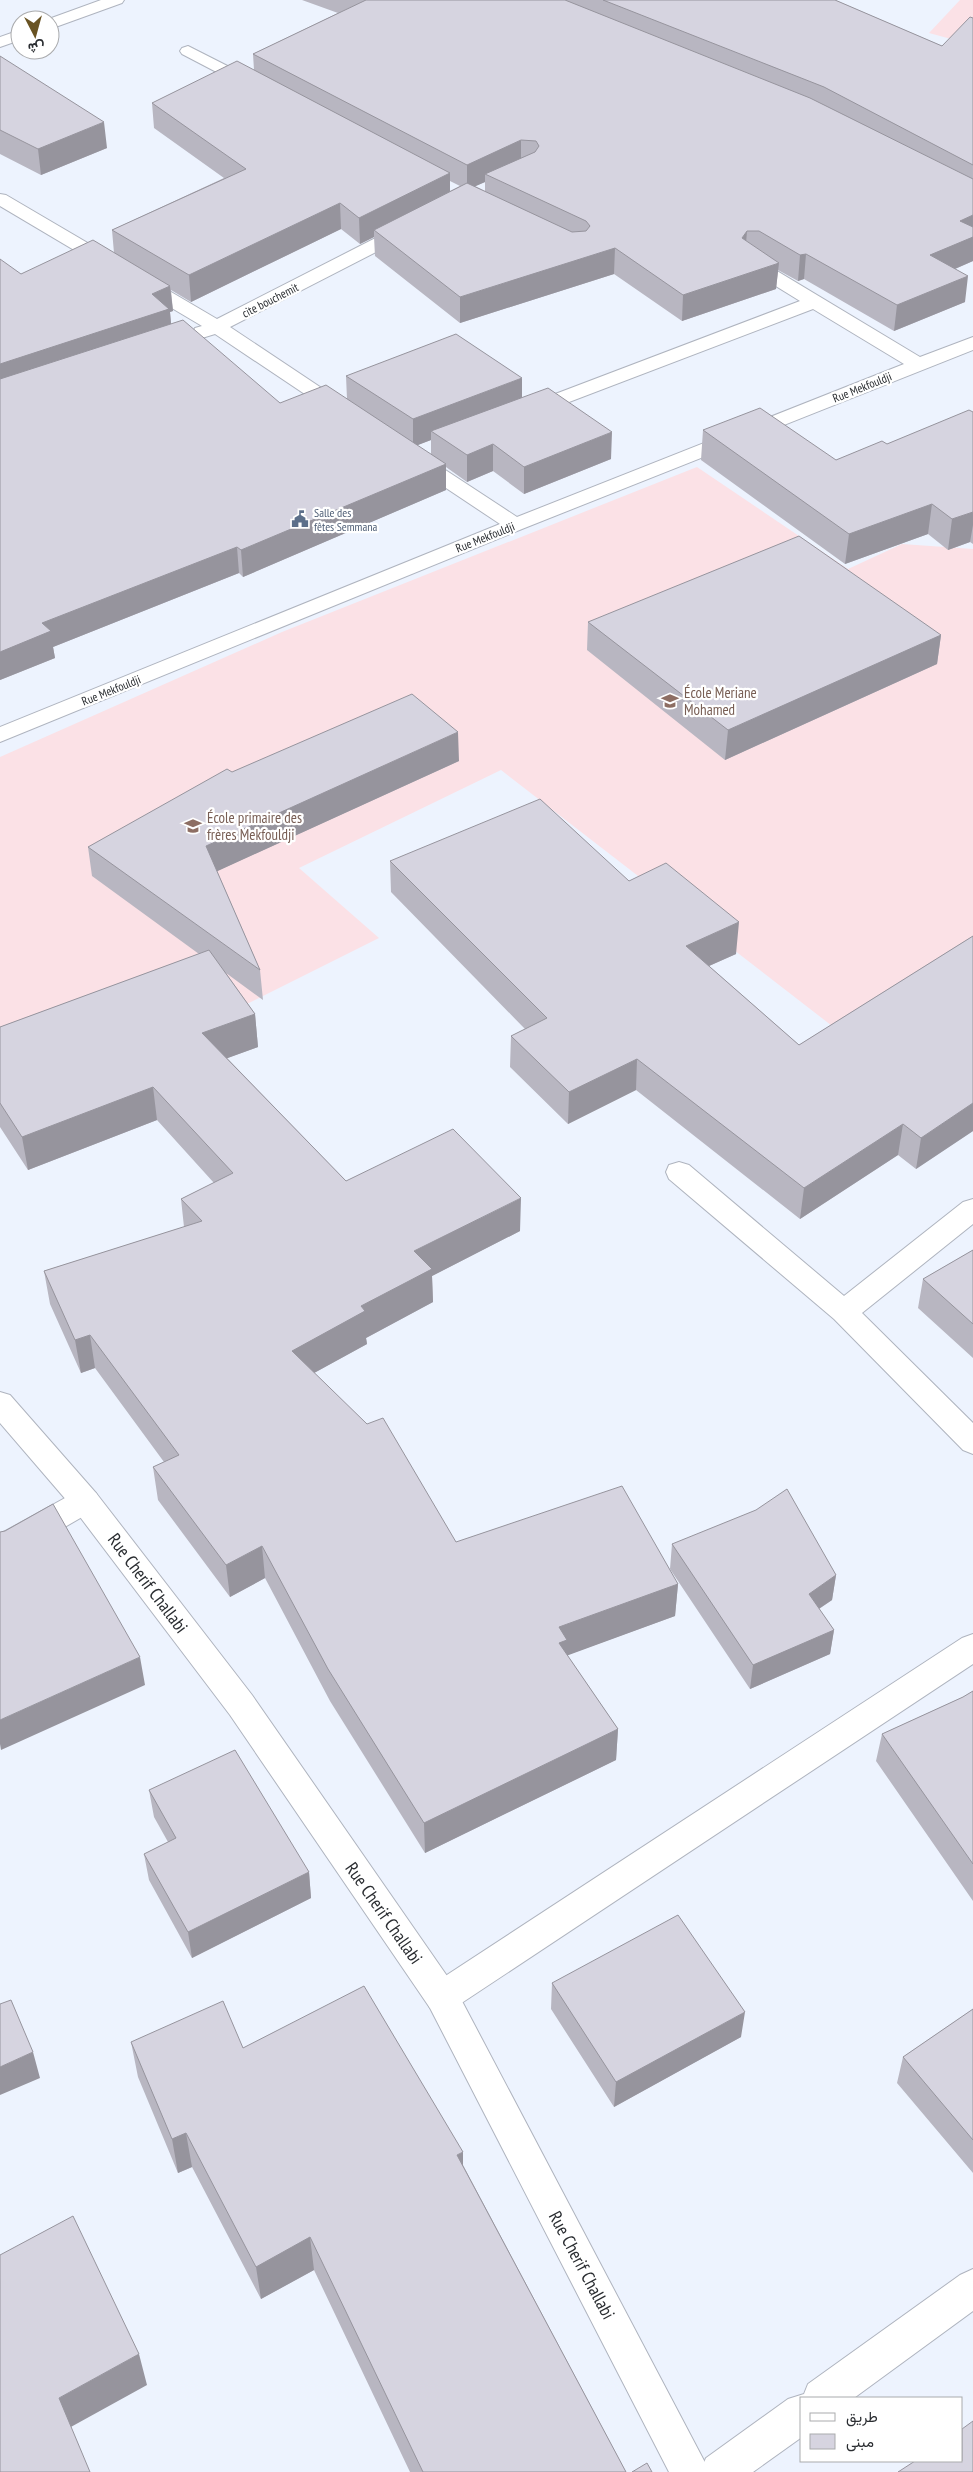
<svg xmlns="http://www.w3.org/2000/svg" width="973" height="2472" font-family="'PT Sans Narrow',Vazirmatn,sans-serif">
	<rect width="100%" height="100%" fill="#edf3fe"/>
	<path fill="#fbe1e6" d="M960 0H973V45L929 33Z
		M697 467 848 569 902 544 973 549V936L836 1029 501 770 299 868 379 938 165 1045 104 988 0 1034V757L282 632Z"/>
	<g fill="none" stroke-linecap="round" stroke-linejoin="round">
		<g stroke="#afb4bf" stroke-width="2">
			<path id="minor" d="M188 46 261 83 263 86 261 89H249L182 54 180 51 182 48Z
				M0 194 6 195 217 319 401 225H413L416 229 413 233 230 327 350 407 353 411 350 415H336L215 334 202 338 195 336 193 332 195 328 202 326 0 206Z
				M751 258 757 259 920 357 973 337V350L522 529 0 742V727L500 524 407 462 404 458 407 454 414 452 421 454 517 517 904 364 813 309 535 415H521L518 411 521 407 800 301 745 267 742 263 745 259Z
				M679 1162 689 1165 844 1296 963 1202 973 1199V1224L862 1313 973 1423V1454L963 1450 834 1319 669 1179 666 1172 669 1165Z
				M85 1489 96 1493 100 1501 96 1509 11 1558 0 1561V1534L74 1493Z
				M973 1634V1664L454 2008 442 2013 430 2008 425 1997 430 1986 962 1638Z
				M973 2269V2311L854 2398H802V2437L753 2472H700L706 2458 788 2399 804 2394 808 2384 960 2275Z"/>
		</g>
		<g stroke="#afb4bf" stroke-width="2">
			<path id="tertiary" d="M101 0H124L122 3 50 29V20H46Z
				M20 30V40L0 47V37Z
				M0 1392 10 1395 96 1493 252 1695 454 1986 710 2472H669L430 2008 230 1715 74 1509 0 1423Z"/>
		</g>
		<use href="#minor" fill="#fff" fill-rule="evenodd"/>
		<use href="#tertiary" fill="#fff" fill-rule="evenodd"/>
	</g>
	<path fill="#b8b6c1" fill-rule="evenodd" d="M302 0H835L942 46 973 18V261L955 269 965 302 894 331 804 279 798 281 778 270 776 289 682 321 614 274 460 323 375 256 374 237 360 244 341 229 191 302 171 290 173 311 170 312 171 324 280 403 347 399 346 376 522 398 611 459 524 494 493 471 467 482 446 467V490L243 577 239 573 53 647 55 658 0 680 21 274 114 253 112 230 224 178 154 128 152 103 254 70 253 54 338 13ZM450 181 460 186 450 191ZM485 182V191L475 186ZM431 440V455L417 445Z
		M0 56 107 148 41 175 0 154Z
		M973 412V544L970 542 948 550 928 534 845 564 701 460 703 430 836 460 887 444Z
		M588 622 941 635 937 664 725 760 587 650Z
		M459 761 217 871 260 970 263 1000 226 973 255 1014 258 1047 227 1058 346 1181 520 1231 432 1276 433 1302 366 1338 367 1344 314 1373 456 1542 678 1584 675 1616 567 1655 618 1729 616 1760 425 1853 330 1701 265 1578 230 1597 158 1500 153 1467 164 1462 95 1368 81 1373 50 1304 44 1271 184 1227 181 1199 214 1183 157 1120 28 1170 0 1127V1027L199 954 92 876 88 847 232 772Z
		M390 861 629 881 736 954 709 966 799 1045 973 936V1131L916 1169 898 1155 800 1219 636 1090 568 1124 510 1067 511 1036 525 1029 391 892Z
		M973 1250V1358L918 1308 923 1279Z
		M672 1544 836 1575 832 1600 819 1609 834 1630 830 1654 750 1689 670 1569Z
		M973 1691V1901L876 1761 882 1734 963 1697Z
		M149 1790 309 1872 311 1898 192 1958 149 1880 144 1854 168 1842 154 1817Z
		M552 1983 741 2037 614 2107 551 2009Z
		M973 2009V2173L897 2083 903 2057Z
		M131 2042 243 2048 463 2165 626 2472H410L314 2270 261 2299 192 2167 178 2173 138 2077Z"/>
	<path fill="#96949d" d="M104 122 107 148 41 175 38 149Z
		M521 140V165L485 174V182L467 190V165Z
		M450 173V199L374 230V237L360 244 359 218Z
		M340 203 341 229 191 302 189 275Z
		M973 215V261L927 281 930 255 960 221Z
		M747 231 745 257 742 238Z
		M615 248 614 274 460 323V297Z
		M806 254 804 279 798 281 800 255Z
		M779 263 776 289 682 321 683 295Z
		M968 276 965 302 894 331 897 305Z
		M170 286 173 311 170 312 172 334 0 391V364Z
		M522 378V405L431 431V440L413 447V419Z
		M612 432 611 459 524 494V467Z
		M493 444V471L467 482V455Z
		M446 464V490L243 577 241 550Z
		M932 504 928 534 845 564 849 534Z
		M973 512V525L970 542 948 550 952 519Z
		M237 547 239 573 53 647 55 658 0 680V652L42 623Z
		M941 635 937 664 725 760 728 730Z
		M458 732 459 761 209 875 206 846Z
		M739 922 736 954 684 977 686 946Z
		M255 1014 258 1047 206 1066 202 1033Z
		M637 1059 636 1090 568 1124 569 1092Z
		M153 1087 157 1120 28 1170 22 1137Z
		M973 1103V1131L916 1169 921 1138Z
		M903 1124 898 1155 800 1219 804 1188Z
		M521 1198 520 1231 432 1276 433 1302 366 1338 367 1344 294 1384 292 1351 361 1306 414 1251Z
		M90 1335 95 1368 81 1373 75 1340Z
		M262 1546 265 1578 230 1597 226 1565Z
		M836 1575 832 1600 805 1618 809 1594Z
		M678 1584 675 1616 566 1656 558 1675 559 1627Z
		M834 1630 830 1654 750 1689 753 1665Z
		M140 1657 145 1685 1 1750 0 1744V1720Z
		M618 1729 616 1760 425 1853 424 1823Z
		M309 1872 311 1898 192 1958 188 1932Z
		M745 2012 741 2037 614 2107 616 2082Z
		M33 2052 40 2078 0 2095V2067Z
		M186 2133 192 2167 178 2173 172 2139Z
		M463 2152V2186L457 2155Z
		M310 2237 314 2270 261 2299 256 2267Z
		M139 2354 147 2385 69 2428 59 2398Z"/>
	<path fill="#d6d4e0" stroke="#96949d" d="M366 0H565L810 98 973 179V215L960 221 973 227V237L930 255 968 276 897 305 806 254 800 255 759 231H747L742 238 779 263 683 295 615 248 460 297 374 230 467 183 572 232 586 231 590 226 586 221 485 174 535 152 539 146 536 141 521 140 467 165 253 54Z
		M603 0H835L942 46 970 17 973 18V165L824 87Z
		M0 56 104 122 38 149 0 130Z
		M237 61 450 173 359 218 340 203 189 275 112 230 246 169 152 103Z
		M93 240 170 286 152 294 169 309 0 364V259L21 274Z
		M183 320 280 403 326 385 446 464 241 550 237 547 42 623 51 631 0 652V379Z
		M456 334 522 378 413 419 346 376Z
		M548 388 612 432 524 467 493 444 467 455 431 431Z
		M760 408 836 460 882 441 887 444 969 410 973 412V512L952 519 932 504 849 534 703 430Z
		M799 536 941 635 728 730 588 622Z
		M412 694 458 732 206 846 260 970 88 847 227 769 232 772Z
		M540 799 629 881 666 863 739 922 686 946 799 1045 973 936V1103L921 1138 903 1124 804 1188 637 1059 569 1092 511 1036 547 1018 390 861Z
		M209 950 255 1014 202 1033 346 1181 453 1129 521 1198 414 1251 432 1269 361 1306 365 1311 292 1351 367 1424 383 1418 456 1542 622 1486 678 1584 559 1627 567 1640 559 1643 618 1729 424 1823 328 1669 262 1546 226 1565 153 1467 179 1455 90 1335 75 1340 44 1271 202 1221 181 1199 233 1173 153 1087 22 1137 0 1103V1027Z
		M973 1250V1324L923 1279Z
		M787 1489 836 1575 809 1594 834 1630 753 1665 672 1544 756 1510Z
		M53 1504 140 1657 0 1720V1532L5 1531Z
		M973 1691V1864L882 1734 963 1697Z
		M235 1750 309 1872 188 1932 144 1854 176 1838 149 1790Z
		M678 1915 745 2012 616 2082 552 1983Z
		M364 1986 463 2152 457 2155 626 2472H423L310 2237 256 2267 186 2133 172 2139 131 2042 223 2001 243 2048Z
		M11 2000 33 2052 0 2067V2004Z
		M973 2009V2140L903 2057Z
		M73 2216 139 2354 59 2398 90 2472H0V2255Z
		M973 2421V2472H898L915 2461H962V2429Z
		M647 2463 652 2472H632Z"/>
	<defs>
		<g id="civic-bare" transform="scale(1.35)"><path d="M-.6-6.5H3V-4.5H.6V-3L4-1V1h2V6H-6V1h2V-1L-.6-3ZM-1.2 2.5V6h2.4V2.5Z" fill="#5c6f8a" stroke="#fff" stroke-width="2.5" paint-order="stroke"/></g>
		<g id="school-bare" transform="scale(1.35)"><path d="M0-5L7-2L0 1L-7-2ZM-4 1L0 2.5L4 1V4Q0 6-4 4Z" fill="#8d6e63" stroke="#fff" stroke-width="2.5" paint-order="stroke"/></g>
	</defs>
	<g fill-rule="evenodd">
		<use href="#civic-bare" x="300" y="519"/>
		<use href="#school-bare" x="670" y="701"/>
		<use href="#school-bare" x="193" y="826"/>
	</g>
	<g text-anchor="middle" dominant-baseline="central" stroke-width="4.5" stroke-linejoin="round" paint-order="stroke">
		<g font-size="12" fill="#2b2e32" stroke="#fff">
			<text transform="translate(270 300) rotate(-27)">cite bouchemit</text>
			<text transform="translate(862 387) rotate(-22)">Rue Mekfouldji</text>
			<text transform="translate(485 537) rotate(-22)">Rue Mekfouldji</text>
			<text transform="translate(111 690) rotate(-22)">Rue Mekfouldji</text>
		</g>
		<g font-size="12" fill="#4e5e75" stroke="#fff" text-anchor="start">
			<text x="314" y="512">Salle des<tspan x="314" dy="14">fêtes Semmana</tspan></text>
		</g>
		<g font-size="15" fill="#785e54" stroke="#fff" text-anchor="start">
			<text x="684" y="692">École Meriane<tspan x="684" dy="17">Mohamed</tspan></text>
			<text x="207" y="817">École primaire des<tspan x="207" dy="17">frères Mekfouldji</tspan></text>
		</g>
		<g font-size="18" fill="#2b2e32" stroke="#fff">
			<text transform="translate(148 1583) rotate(53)">Rue Cherif Challabi</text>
			<text transform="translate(384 1913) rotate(55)">Rue Cherif Challabi</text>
			<text transform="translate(582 2265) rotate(62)">Rue Cherif Challabi</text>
		</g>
	</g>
	<rect x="800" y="2397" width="162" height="65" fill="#ffffff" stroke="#aaabad"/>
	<rect x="810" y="2413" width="25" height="8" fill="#ffffff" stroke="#aaabad"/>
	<text x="846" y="2422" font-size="15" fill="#2b2e32">طريق</text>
	<rect x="810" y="2434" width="25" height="15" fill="#d6d4e0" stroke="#aaabad"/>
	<text x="846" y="2447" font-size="15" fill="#2b2e32">مبنى</text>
	<g transform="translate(35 35) rotate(174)"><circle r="24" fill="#ffffff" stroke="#aaabad"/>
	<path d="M0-4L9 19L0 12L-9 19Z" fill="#695323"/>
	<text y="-8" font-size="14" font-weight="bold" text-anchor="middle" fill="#2b2e32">ش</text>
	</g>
</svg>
